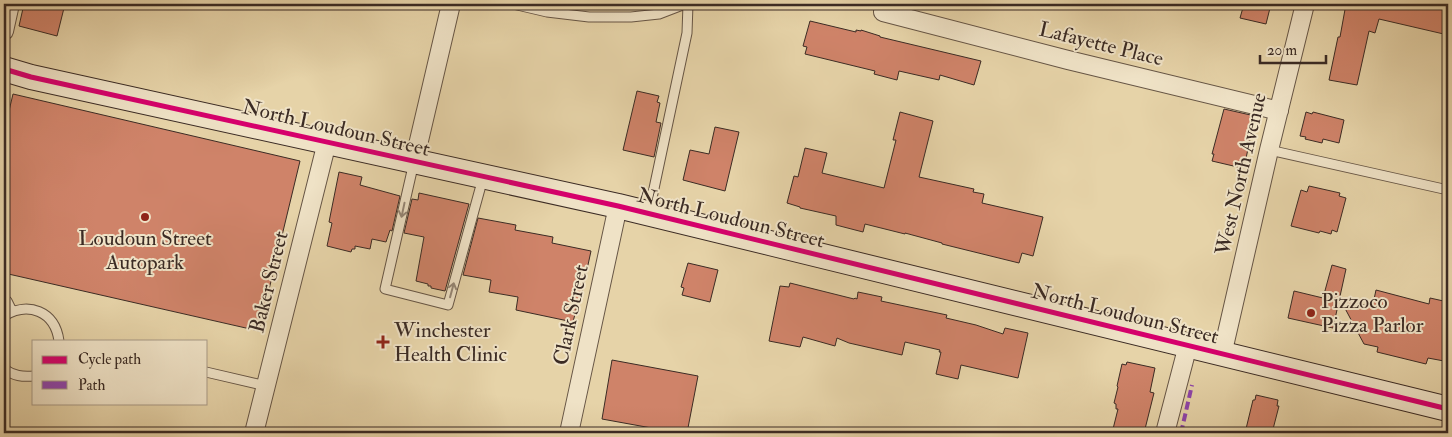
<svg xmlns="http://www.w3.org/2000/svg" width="1452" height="437" font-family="'IM FELL Double Pica',serif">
	<rect width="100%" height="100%" fill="#e6d3a8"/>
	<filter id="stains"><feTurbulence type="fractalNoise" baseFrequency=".004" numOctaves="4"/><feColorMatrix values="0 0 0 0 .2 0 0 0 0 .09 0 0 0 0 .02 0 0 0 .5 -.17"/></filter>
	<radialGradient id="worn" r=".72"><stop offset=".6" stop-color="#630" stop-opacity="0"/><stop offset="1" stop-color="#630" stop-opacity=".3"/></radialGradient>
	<path fill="#cf8369" stroke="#3b2b24" d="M24 4H65L57 36 19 26Z
		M1244 4H1271L1266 24 1240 18Z
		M1346 4H1448V35L1379 19 1375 33 1369 31 1357 85 1329 80 1338 37H1340Z
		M810 21 856 32V30L861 31V30L880 36V37L981 61 974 85 940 75 939 80 899 71 897 80 874 74 875 71 805 54 807 47 803 46Z
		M637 91 659 96 657 102 660 103 656 122 661 123 654 157 623 150Z
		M13 94 300 161 259 331 4 273V132Z
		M1224 109 1255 116 1245 163 1243 162 1242 168 1212 161 1214 154H1212Z
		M900 112 933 121 919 177 974 189 973 192 984 194 982 203 1043 217 1033 256 1022 253 1019 263 942 244V243L905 233V234L865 224 863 232 836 225V216L800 208V207L787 203 794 176 798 177 805 148 827 153 822 173 884 188 896 140H893Z
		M1306 112 1312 114 1313 112 1344 120 1339 143 1323 139 1322 143 1305 139 1306 137 1300 136Z
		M715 127 739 132 725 191 683 180 690 150 709 154Z
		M339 172 362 177 360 185 400 196 392 231 390 230 386 242 372 239 370 249 355 246V249H352L351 252 327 246 332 223 329 222Z
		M1309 186 1340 193 1339 196 1346 198 1337 232 1332 230 1331 234 1320 231 1319 233 1291 226 1301 190 1307 192Z
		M419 193 469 204 445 291 431 288V286H428V284L416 281 424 237 404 233 412 199 418 200Z
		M478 218 516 225 515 230 553 237 552 243 591 251 580 302H578L573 322 516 310 518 297 489 292 491 280 463 275Z
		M688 263 718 270 710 302 682 295 684 288 681 287Z
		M1332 265 1346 269 1333 328 1288 318 1294 291 1323 298Z
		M790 283 854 299 855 298 857 299 858 292 882 297 881 301 947 315 946 318 976 325 1003 334 1005 328 1028 333 1018 378 961 365 958 379 936 374 941 352H939L940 350 905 342 902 355 849 343 837 338 835 346 803 337 800 347 769 341 780 286 789 287Z
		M1376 290 1429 304 1430 298 1448 302V342L1444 361 1428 358 1426 364 1377 352 1378 347 1364 344 1340 299 1368 306 1369 303 1373 304Z
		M612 360 698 376 687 433H679L602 419Z
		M1127 362 1155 368 1150 392 1154 393 1144 433H1112L1118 409H1116V404L1114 403 1118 387 1117 386 1122 364 1126 365Z
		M1256 395 1278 400 1277 406H1279L1272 433H1245L1253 400H1255Z"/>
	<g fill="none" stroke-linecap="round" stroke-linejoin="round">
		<g stroke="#665545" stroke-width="11">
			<path id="lane" d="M513 4 547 12 589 17H631L659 14 685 4
				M1269 150 1448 190
				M414 162 385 289 448 305 483 178
				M649 212 687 33 688 4
				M4 299 7 301 12 311
				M4 316C28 301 55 311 59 341
				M4 369C14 376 22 377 34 376
				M206 372 266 386"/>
		</g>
		<g stroke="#665545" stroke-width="20">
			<path id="street" d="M883 12 1068 60 1279 111
				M4 31 10 4
				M414 162 451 4
				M1222 355 1269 150 1305 4
				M254 433 327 142
				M569 433 618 206
				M1165 433 1188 345"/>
		</g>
		<g stroke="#3b2b24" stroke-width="26">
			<path id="secondary" d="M4 69 31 77 618 206 1448 409"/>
		</g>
		<use href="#lane" stroke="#efe2c6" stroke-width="9"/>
		<use href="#street" stroke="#efe2c6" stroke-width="18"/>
		<use href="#secondary" stroke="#efe2c6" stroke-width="24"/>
		<path stroke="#8e44ad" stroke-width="4" stroke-dasharray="8 4" stroke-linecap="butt" d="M1181 433 1192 385"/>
		<g stroke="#efe2c6" stroke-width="8">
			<path id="cycleway" d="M4 69 31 77 618 206 1448 409"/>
		</g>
		<use href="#cycleway" stroke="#d6006c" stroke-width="5"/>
	</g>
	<defs><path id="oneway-shaft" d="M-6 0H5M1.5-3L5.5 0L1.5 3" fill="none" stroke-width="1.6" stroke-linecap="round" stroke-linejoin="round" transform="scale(1.25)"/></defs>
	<g stroke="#958675">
		<use href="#oneway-shaft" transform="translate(403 210) rotate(102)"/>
		<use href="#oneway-shaft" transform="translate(452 290) rotate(-75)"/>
	</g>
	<g fill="#8f2418" stroke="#efe2c6" stroke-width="2">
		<circle cx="145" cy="217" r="5"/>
		<circle cx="1311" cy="313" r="5"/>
		<path d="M380.5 334.5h5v5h5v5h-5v5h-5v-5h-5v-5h5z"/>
	</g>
	<g text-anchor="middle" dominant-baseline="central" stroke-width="4" stroke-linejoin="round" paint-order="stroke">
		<g font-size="21" fill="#3b2b24" stroke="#efe2c6">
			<text transform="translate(1101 44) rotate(14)">Lafayette Place</text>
			<text transform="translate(336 128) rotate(13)">North Loudoun Street</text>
			<text transform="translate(1241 174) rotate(-77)">West North Avenue</text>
			<text transform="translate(731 218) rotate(14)">North Loudoun Street</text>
			<text transform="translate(269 282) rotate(-76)">Baker Street</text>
			<text transform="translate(1125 314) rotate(14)">North Loudoun Street</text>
			<text transform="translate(571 315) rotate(-78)">Clark Street</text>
		</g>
		<g font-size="21" fill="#3b2b24" stroke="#efe2c6" text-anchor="start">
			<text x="145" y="238" text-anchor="middle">Loudoun Street<tspan x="145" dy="24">Autopark</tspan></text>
			<text x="1321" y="301">Pizzoco<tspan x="1321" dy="24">Pizza Parlor</tspan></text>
			<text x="394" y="330">Winchester<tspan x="394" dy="24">Health Clinic</tspan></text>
		</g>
	</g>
	<rect width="1452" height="437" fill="none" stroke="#e6d3a8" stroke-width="20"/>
	<rect x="5" y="5" width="1442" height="427" fill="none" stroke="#3b2b24" stroke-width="2.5"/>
	<rect x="10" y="10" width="1432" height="417" fill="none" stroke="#3b2b24"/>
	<rect x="32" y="340" width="175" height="65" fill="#efe2c6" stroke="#a79985"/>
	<rect x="42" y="356" width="25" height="8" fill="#d6006c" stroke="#a79985"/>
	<text x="78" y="364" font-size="15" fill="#3b2b24">Cycle path</text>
	<rect x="42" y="381" width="25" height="8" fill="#8e44ad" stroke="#a79985"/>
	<text x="78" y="390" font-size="15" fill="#3b2b24">Path</text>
	<path d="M1260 55v8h66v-8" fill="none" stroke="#3b2b24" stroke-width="2.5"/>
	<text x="1267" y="55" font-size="15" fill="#3b2b24" stroke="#efe2c6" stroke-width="4" paint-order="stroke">20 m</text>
	<rect width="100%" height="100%" filter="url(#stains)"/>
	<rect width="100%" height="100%" fill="url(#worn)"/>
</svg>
